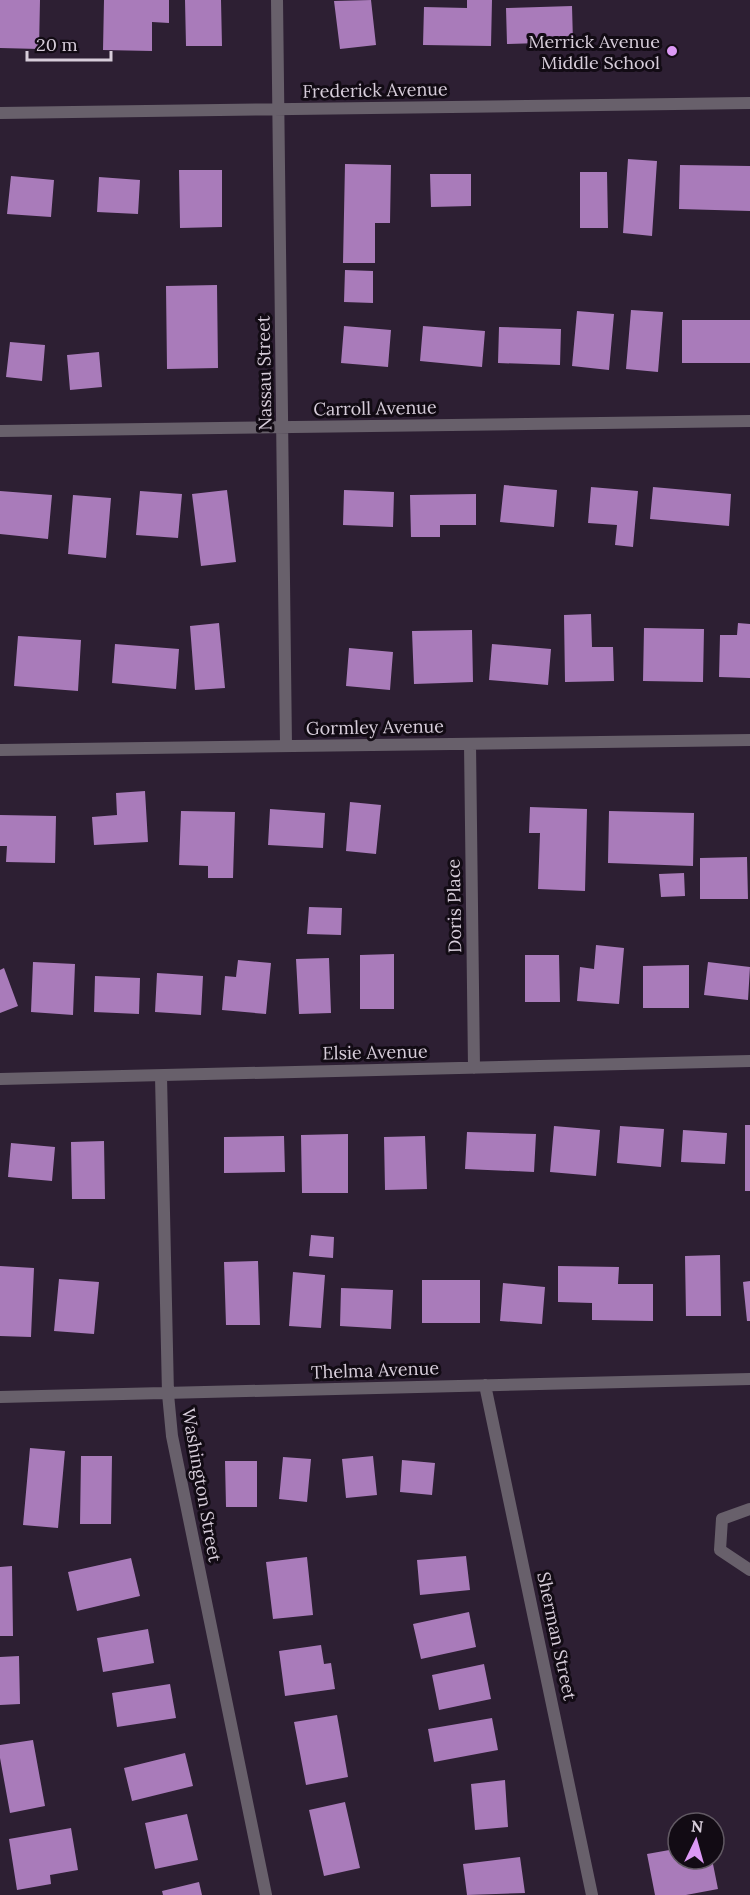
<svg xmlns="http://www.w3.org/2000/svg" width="750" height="1895" font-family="Lora,serif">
	<rect width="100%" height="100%" fill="#2d1f33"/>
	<path fill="#a97bba" d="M0 0H40L39 49 0 48Z
		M104 0H169V23L152 22V51L103 50Z
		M185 0H221L222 46H186Z
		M371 0 376 45 340 49 334 1Z
		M467 0H492L491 46 423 45 424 7 467 8Z
		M572 6 573 42 507 44 506 8Z
		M628 159 657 161 652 236 623 233Z
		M345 164 391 165 390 223H375V263H343Z
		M680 165 750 166V211L679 209Z
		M179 170H222V227L180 228Z
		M580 172H607L608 228H580Z
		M430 174H471V206L431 207Z
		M11 176 54 180 51 217 7 214Z
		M99 177 140 180 138 214 97 212Z
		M345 270 373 271V303L344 302Z
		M217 285 218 368 167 369 166 286Z
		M631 310 663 312 658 372 626 369Z
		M577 311 614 314 609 370 572 366Z
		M682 320H750V363H682Z
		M344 326 391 330 388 367 341 363Z
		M423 326 485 331 482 367 420 361Z
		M499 327 561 329 560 365 498 363Z
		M10 342 45 345 42 381 6 377Z
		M99 352 102 387 70 390 67 355Z
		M504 485 557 490 554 527 500 522Z
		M591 487 638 491 633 547 615 545 617 525 588 523Z
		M653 487 731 494 729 526 650 519Z
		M227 490 236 562 201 566 192 494Z
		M344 490 394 492 393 527 343 525Z
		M0 491 52 495 48 539 0 534Z
		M140 491 182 494 178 538 136 535Z
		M476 494V525H440V537H411L410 495Z
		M73 495 111 498 106 558 68 554Z
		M591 614 592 647H613L614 681 565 682 564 615Z
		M219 623 225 688 195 690 190 626Z
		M738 623 750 624V678L719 677 720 635H737Z
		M644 628 704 629 703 682 643 681Z
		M472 630 473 682 414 684 412 631Z
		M18 636 81 640 78 691 14 686Z
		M115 644 179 649 176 689 112 683Z
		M492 644 551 649 548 685 489 680Z
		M349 648 393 652 390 690 346 686Z
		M145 791 148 842 94 845 92 817 117 815 116 793Z
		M350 802 381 805 376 854 346 851Z
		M530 807 587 809 585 891 538 889 540 833H529Z
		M270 809 325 813 323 848 268 845Z
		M181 811 235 812 233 878H208V866L179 865Z
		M609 811 694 813 693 866 608 863Z
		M0 815 56 816 55 863 6 862 7 846H0Z
		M747 857 748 899H700V858Z
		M684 873 685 896 661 897 659 874Z
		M309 907 342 908 341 935 307 934Z
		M596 945 624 948 619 1004 577 1001 580 967 594 969Z
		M394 954V1009H360V955Z
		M525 955H559L560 1002H525Z
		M329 958 331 1013 299 1014 296 959Z
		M238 960 271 963 266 1014 222 1010 225 976 236 977Z
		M33 962 75 964 73 1015 31 1012Z
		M708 962 750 967 748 1000 704 995Z
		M689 965V1008H643V966Z
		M4 968 18 1006 0 1013V970Z
		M157 973 203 976 201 1015 155 1012Z
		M95 976 140 978 139 1014 94 1012Z
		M745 1125H750V1191H745Z
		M554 1126 600 1130 596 1176 550 1172Z
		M620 1126 664 1129 661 1167 617 1163Z
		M683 1130 727 1133 725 1164 681 1162Z
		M467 1132 536 1134 534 1172 465 1169Z
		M348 1134V1193H302L301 1135Z
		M284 1136 285 1172 224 1173V1137Z
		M425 1136 427 1189 385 1190 384 1137Z
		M104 1141 105 1199H72L71 1142Z
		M11 1143 55 1147 52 1181 8 1177Z
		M311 1235 334 1237 333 1258 309 1256Z
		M720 1255 721 1316H686L685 1256Z
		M258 1261 260 1325H226L224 1262Z
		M0 1266 34 1268 31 1337 0 1336Z
		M558 1266 619 1267 618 1284H653V1321L592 1320V1303L558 1302Z
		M293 1272 325 1275 321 1328 289 1326Z
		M59 1279 99 1282 94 1334 54 1331Z
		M422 1280H480V1323H422Z
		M750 1281V1321H747L743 1282Z
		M503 1283 545 1287 542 1324 500 1321Z
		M341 1288 393 1290 391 1329 340 1326Z
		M30 1448 65 1451 58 1528 23 1525Z
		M81 1456H112L111 1524H80Z
		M373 1456 377 1495 346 1498 342 1459Z
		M283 1457 311 1459 307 1502 279 1499Z
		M402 1460 435 1463 432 1495 400 1492Z
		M225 1461H257V1507H226Z
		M466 1556 470 1590 420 1595 417 1560Z
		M307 1557 313 1615 273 1619 266 1562Z
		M131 1558 140 1596 77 1611 68 1572Z
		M12 1566 13 1636H0V1567Z
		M469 1612 476 1647 421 1659 413 1624Z
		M148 1629 154 1663 103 1672 97 1638Z
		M321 1645 324 1664 331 1663 335 1689 285 1696 279 1651Z
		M19 1656 20 1704 0 1705V1657Z
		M484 1664 491 1699 439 1710 432 1675Z
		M170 1684 176 1718 117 1727 112 1693Z
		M337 1715 348 1777 306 1785 294 1722Z
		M492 1718 498 1750 434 1762 428 1729Z
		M33 1740 45 1806 10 1813 0 1758V1745Z
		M185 1753 193 1786 132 1801 124 1768Z
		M505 1780 508 1827 475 1830 471 1784Z
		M345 1802 360 1868 324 1876 309 1810Z
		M187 1814 198 1860 155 1869 145 1823Z
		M71 1828 78 1870 50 1875 51 1884 17 1890 9 1839Z
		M675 1849 678 1859H712L718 1889 686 1895H655L647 1854Z
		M520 1857 525 1893 467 1895 463 1864Z
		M199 1882 202 1895H163L162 1891Z"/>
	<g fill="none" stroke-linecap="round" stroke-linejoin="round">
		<path stroke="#68606b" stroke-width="12" d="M750 1509 722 1519 720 1550 750 1570"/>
		<path stroke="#68606b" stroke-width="12" d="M277 0 286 746
			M0 113 750 103
			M0 431 750 421
			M470 744 474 1068
			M0 750 750 740
			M161 1076 168 1394 172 1436 266 1895
			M0 1079 750 1061
			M485 1385 592 1895
			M0 1397 750 1379"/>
	</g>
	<circle fill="#dc99f5" stroke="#120b14" stroke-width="2" cx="672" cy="51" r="6"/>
	<g text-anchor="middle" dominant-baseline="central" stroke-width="6" stroke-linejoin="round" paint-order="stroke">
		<g font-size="18" fill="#d7cdda" stroke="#120b14" text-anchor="end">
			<text x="660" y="41">Merrick Avenue<tspan x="660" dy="21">Middle School</tspan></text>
		</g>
		<g font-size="18" fill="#d7cdda" stroke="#120b14">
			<text transform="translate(375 90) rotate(-1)">Frederick Avenue</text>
			<text transform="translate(264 373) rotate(-91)">Nassau Street</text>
			<text transform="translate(375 408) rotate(-1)">Carroll Avenue</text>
			<text transform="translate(375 727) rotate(-1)">Gormley Avenue</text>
			<text transform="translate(454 906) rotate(-91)">Doris Place</text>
			<text transform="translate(375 1052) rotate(-1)">Elsie Avenue</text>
			<text transform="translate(375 1370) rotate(-2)">Thelma Avenue</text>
			<text transform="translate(202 1485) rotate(80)">Washington Street</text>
			<text transform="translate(557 1636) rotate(78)">Sherman Street</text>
		</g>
	</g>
	<g transform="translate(696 1841) rotate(5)"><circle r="28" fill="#120b14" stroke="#615963" stroke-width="1.5"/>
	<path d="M0-4.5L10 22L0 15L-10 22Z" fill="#dc99f5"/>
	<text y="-9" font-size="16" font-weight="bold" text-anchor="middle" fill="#d7cdda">N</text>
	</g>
	<path d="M27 51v9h84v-9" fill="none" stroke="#d7cdda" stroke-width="3"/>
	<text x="36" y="51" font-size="18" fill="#d7cdda" stroke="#120b14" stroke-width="4.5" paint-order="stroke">20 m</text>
</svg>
